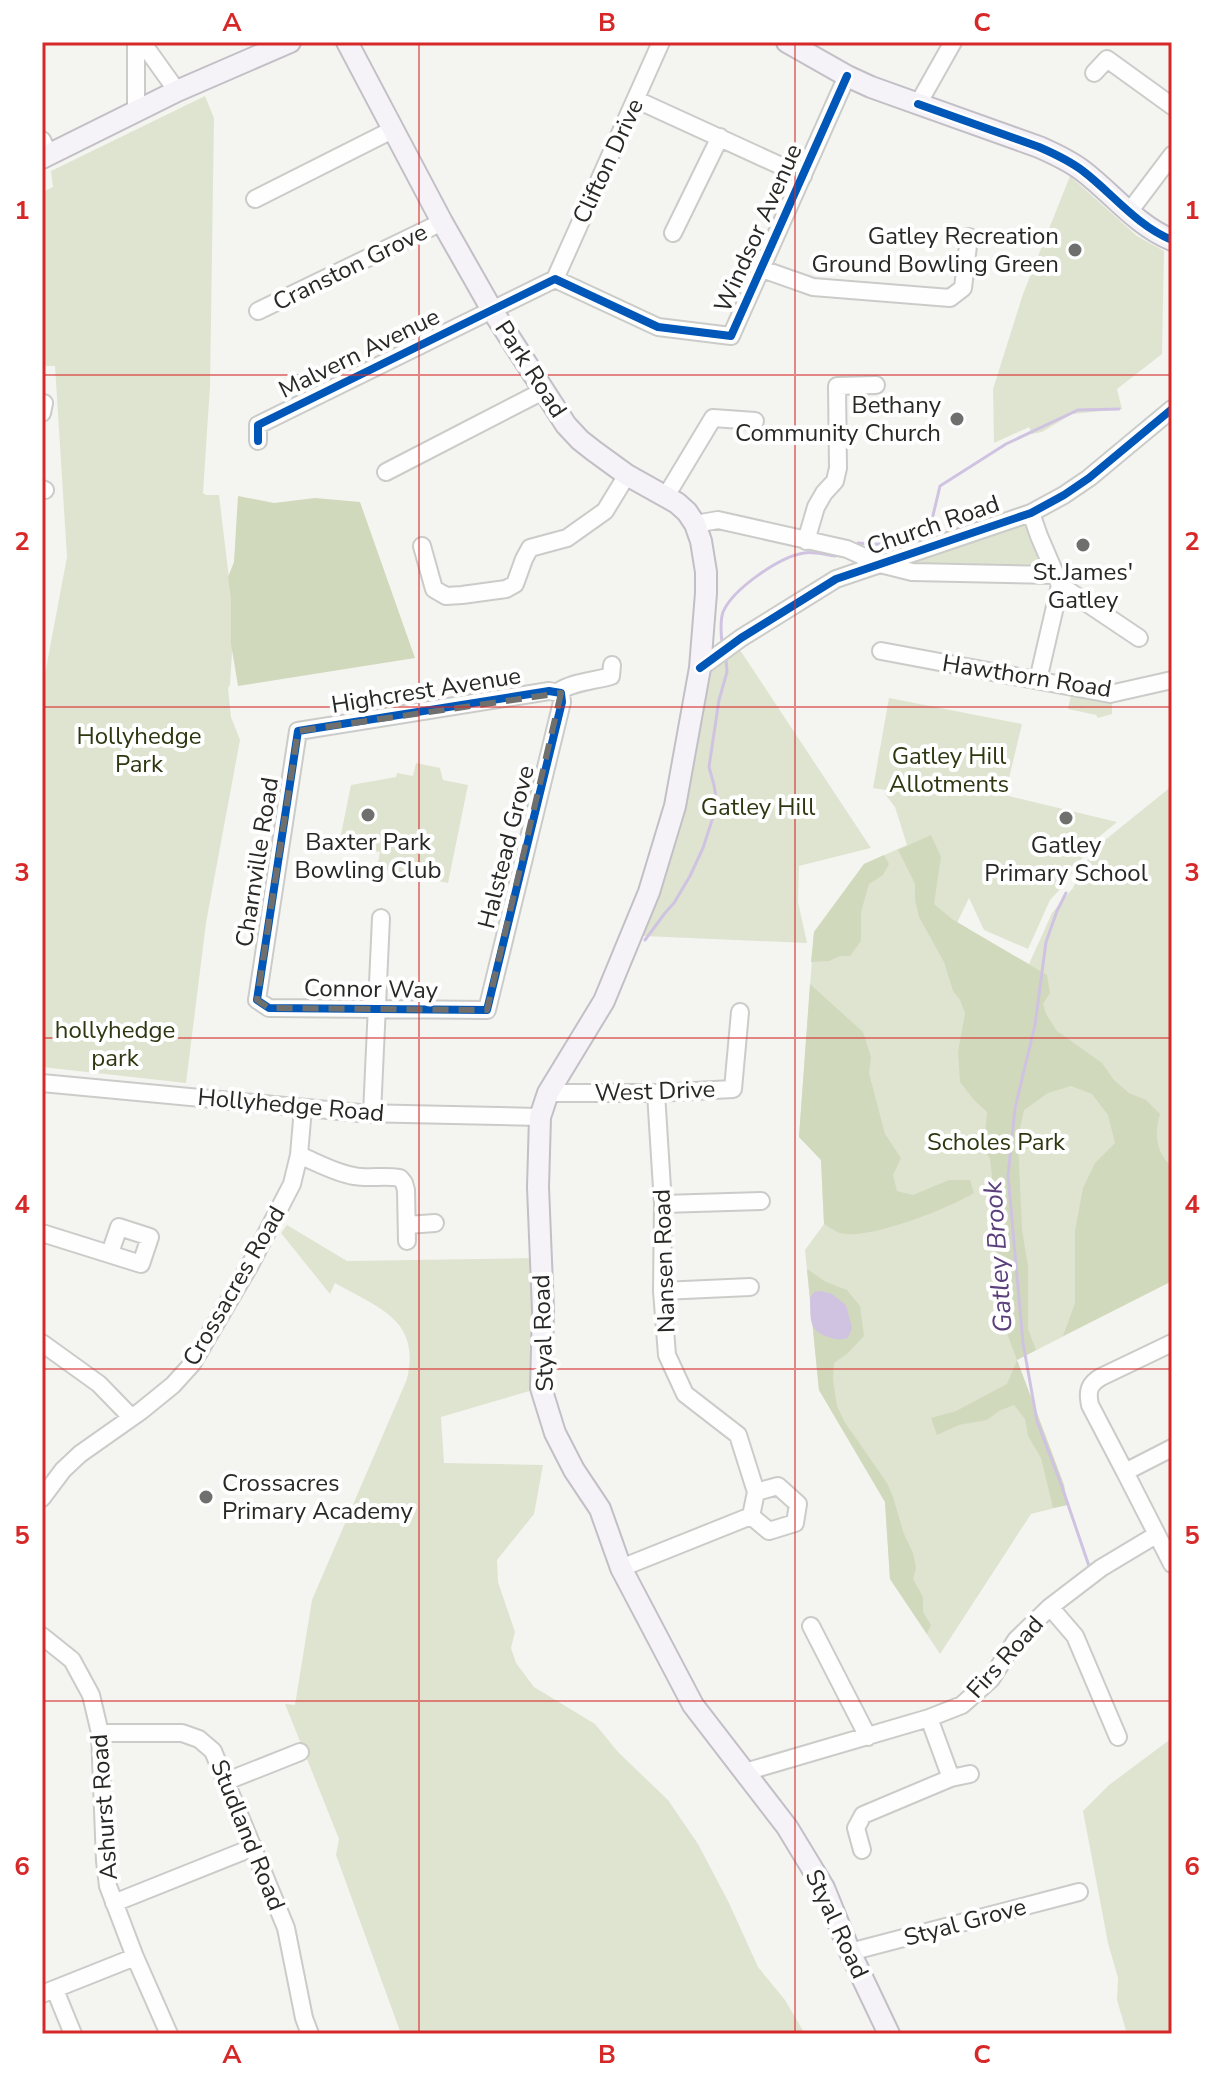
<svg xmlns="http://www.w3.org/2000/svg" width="1214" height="2076" font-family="'Nunito Sans',sans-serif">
	<rect width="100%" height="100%" fill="#f4f5f1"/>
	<path fill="#dfe4d0" d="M205 96 214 118 210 386 203 493 206 495H219L234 620 230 685 228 688 231 717 240 740 206 923 186 1083 42 1067V690L67 557 55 366H42V192L53 187 51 171Z
		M1070 176 1137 236 1164 251 1162 354 1117 389 1122 409 1072 414 1042 432 1032 434 1029 427 994 443 993 389 1023 294Z
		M1019 525H1025L1028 529 1046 570 919 565 917 558Z
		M740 650 871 848 799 866 798 902 807 943 643 936 684 810 705 674Z
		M1071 695 1112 704V714L1098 718 1096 715 1068 709Z
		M889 698 1022 724 1005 795 1117 822 1094 841 1063 886 1050 900 1028 949 984 930 969 898 957 923 1029 964 1052 913 1073 888 1083 865 1105 840 1172 786V1281L1017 1360 1064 1485 1067 1505 1031 1514 940 1654 890 1579 885 1502 819 1390 805 1250 824 1224 821 1160 799 1137 814 932 864 864 907 845 895 807 885 794 886 790 873 788Z
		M416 763 440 768 443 780 468 785 448 883 377 868 380 852 339 844 351 785 396 777 397 773 413 776Z
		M287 1225 347 1261 535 1258 533 1390 441 1417 444 1463 543 1465 534 1514 497 1560 498 1582 515 1632 511 1648 516 1663 534 1687 595 1724 618 1752 668 1800 698 1844 729 1903 758 1967 785 2000 805 2034H401L336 1855 339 1839 285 1704 295 1705 312 1600 407 1379C421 1319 378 1308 335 1283L330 1294 281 1233Z
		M1172 1738V2034H1127L1117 2000 1118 1978 1108 1943 1083 1811 1109 1785Z"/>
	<path fill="#d1d9bc" d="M238 496 274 503 315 498 360 502 415 658 238 686 231 644V599L228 577 234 562Z
		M931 835 941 857 934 904 952 919 1047 975 1050 993 1043 1004 1046 1014 1057 1031 1102 1063 1114 1080 1129 1093 1146 1100 1160 1114C1154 1135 1156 1152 1172 1167V1281L1063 1336 1075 1303V1231L1083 1188 1095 1163 1115 1143 1108 1115 1092 1094 1071 1086 1048 1093 1024 1110 1018 1138 1022 1230 1028 1266V1329L1036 1350 1017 1360 1064 1485 1067 1505 1053 1508 1041 1458 1028 1436 1025 1419 1014 1405 999 1411 987 1420 959 1425 937 1435 931 1418 956 1411 1007 1384 1017 1360 1005 1328 1002 1284 995 1269 996 1248 991 1227 992 1176 990 1159 984 1149 987 1112 974 1100 960 1082 958 1052 965 1013 960 1000 953 991 944 962 919 917 915 900V884L898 850Z
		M884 855 889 864 883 875 869 884 861 912V941L850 956H840L829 961 811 962 814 932 864 864Z
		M810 984 863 1032 871 1057 869 1073 885 1134 901 1158 893 1175 897 1191 913 1195 949 1180H970L974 1193C950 1208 867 1241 840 1233 835 1231 829 1227 824 1224L821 1160 799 1137Z
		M807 1269 826 1282 847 1290 860 1306 864 1336 848 1353 834 1363 833 1380 837 1406 844 1421 887 1483 893 1497 904 1534 913 1553 916 1568 913 1579 923 1597V1612L931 1625 927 1634 890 1579 885 1502 819 1390Z"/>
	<path fill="#d0c3e2" d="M821 1291 832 1294 846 1305 852 1328 848 1338C840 1340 836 1340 828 1337 807 1330 811 1317 810 1298L814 1292Z"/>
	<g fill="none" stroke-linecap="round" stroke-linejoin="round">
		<path stroke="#d0c3e2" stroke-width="3" d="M930 528 940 486 1006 444 1078 410 1119 409
			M858 543C879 546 895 543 915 536
			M722 643C721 634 720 621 723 612 733 589 779 557 804 553 813 551 826 555 835 556
			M1066 893 1057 911 1046 942 1035 1025 1015 1108 1008 1176 1023 1343 1037 1421 1061 1484 1089 1566
			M645 940 665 913 674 903 690 876 703 848 717 805 714 785 709 767 719 700 727 672 726 658"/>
		<g stroke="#cbccc9" stroke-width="20">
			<path id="minor" d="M136 42V111
				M142 42 177 91
				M1094 73 1107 59 1172 106
				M637 100 803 176
				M918 104 953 42
				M42 140 49 154
				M255 199 394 129
				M1129 212 1172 155
				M673 233 720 137
				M762 269 813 287 950 298 963 288 969 237
				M555 279 661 42
				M258 311 442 222
				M42 413 44 403
				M258 441V425L555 279 658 327 731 336 847 76
				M386 472 545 390
				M42 489 45 490
				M666 496 713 418 755 421
				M1031 513 1039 536 1060 585 1139 638
				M695 524 718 520 847 549 880 564 912 572 1056 575
				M806 541 816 507 824 493 835 481 838 468 837 386 876 385
				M422 546 434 589 446 596 462 595 506 589 515 584 524 559 530 548 567 538 605 511 627 475
				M881 651 1110 694 1172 680
				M700 668 741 638 836 579 1031 513 1064 495 1089 478 1172 409
				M1038 680 1060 585
				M549 691 561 693 562 702 487 1010 269 1008 257 1000 298 731Z
				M558 692C572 682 594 681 611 676L612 665
				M42 1083 360 1113 540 1117
				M548 1093H656L733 1089 740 1012
				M656 1093 663 1204 662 1291 667 1355 685 1394 738 1435 756 1492
				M372 1114 381 918
				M299 1155C316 1162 335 1173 354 1176 369 1179 384 1175 400 1178L404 1183 406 1190 407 1241
				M663 1204 761 1201
				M407 1225 435 1223
				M42 1233 141 1264 150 1237 119 1227 110 1253
				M662 1291 750 1287
				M42 1343 99 1384 131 1417
				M1172 1343 1101 1377C1089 1384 1087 1391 1090 1405L1125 1472 1172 1448
				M1125 1472 1172 1564
				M778 1486 798 1504 795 1523 769 1531 751 1516 756 1492Z
				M42 1498 63 1470 80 1454 141 1411 173 1385 192 1364 250 1265 292 1184 299 1155 303 1108
				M621 1568 751 1516
				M1050 1607 1075 1636 1118 1737
				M811 1626 868 1737
				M42 1636 72 1660 91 1695 100 1733 105 1861 108 1886 135 1957 169 2034
				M100 1733H182L199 1739 213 1751 286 1928 304 2018 310 2034
				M745 1772 929 1718 962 1705 991 1679 1016 1640 1050 1607 1101 1568 1156 1535
				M951 1778 970 1774
				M227 1781 300 1752
				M862 1850 856 1828 863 1815 951 1778 929 1718
				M114 1903 254 1847
				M850 1952 1079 1892
				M55 1990 73 2034
				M42 1994 135 1957"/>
		</g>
		<g stroke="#c2bfc6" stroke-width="24">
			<path id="major" d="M347 42 442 222 492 310 566 425 580 440 594 451 627 475 677 503 687 512 695 524 701 541 706 572V593L700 668 675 806 649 892 604 1001 548 1093 540 1117 538 1187 543 1310 541 1388 555 1433 574 1470 600 1509 621 1568 693 1705 787 1827 824 1888 850 1952 889 2034
				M787 42 847 76 871 87 1039 147C1055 154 1070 161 1083 171 1113 194 1136 225 1172 240
				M42 158 177 91 290 42"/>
		</g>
		<use href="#minor" stroke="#fdfefd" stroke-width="16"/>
		<use href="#major" stroke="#f6f3f8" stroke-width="20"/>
		<g stroke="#fff" stroke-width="13">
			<path id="cycleway" d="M918 104 1039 147C1055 154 1070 161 1083 171 1113 194 1136 225 1172 240
				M258 441V425L555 279 658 327 731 336 847 76
				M700 668 741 638 836 579 1031 513 1064 495 1089 478 1172 409
				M549 691 561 693 562 702 487 1010 269 1008 257 1000 298 731Z"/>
		</g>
		<use href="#cycleway" stroke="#0057b8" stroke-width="8"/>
	</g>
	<path fill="none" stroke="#6f706d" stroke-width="6" stroke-dasharray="16 10" stroke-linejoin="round" d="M561 693 487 1010 269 1008 257 1000 298 731Z"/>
	<path fill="none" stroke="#d62828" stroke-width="2" stroke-opacity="0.55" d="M419 42V2034M795 42V2034M42 375H1172M42 707H1172M42 1038H1172M42 1369H1172M42 1701H1172"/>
	<g fill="#6f706d" stroke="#fff" stroke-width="3">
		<circle cx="1075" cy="250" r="8"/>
		<circle cx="957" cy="419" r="8"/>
		<circle cx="1083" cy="545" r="8"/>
		<circle cx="368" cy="815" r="8"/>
		<circle cx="1066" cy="818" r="8"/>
		<circle cx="206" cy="1497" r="8"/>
	</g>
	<g text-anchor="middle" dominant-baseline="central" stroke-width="8" stroke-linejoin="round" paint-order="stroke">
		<g font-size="24" fill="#282926" stroke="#fff">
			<text transform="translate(608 161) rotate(-65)">Clifton Drive</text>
			<text transform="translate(758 228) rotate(-66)">Windsor Avenue</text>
			<text transform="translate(350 267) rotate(-26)">Cranston Grove</text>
			<text transform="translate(359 353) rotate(-26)">Malvern Avenue</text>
			<text transform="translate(531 369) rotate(57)">Park Road</text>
			<text transform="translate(933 525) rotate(-19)">Church Road</text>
			<text transform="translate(1027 676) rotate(9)">Hawthorn Road</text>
			<text transform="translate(426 690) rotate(-9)">Highcrest Avenue</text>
			<text transform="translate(506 847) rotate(-76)">Halstead Grove</text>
			<text transform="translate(257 862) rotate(-81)">Charnville Road</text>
			<text transform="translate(371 989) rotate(1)">Connor Way</text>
			<text transform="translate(655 1091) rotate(-2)">West Drive</text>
			<text transform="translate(291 1105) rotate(5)">Hollyhedge Road</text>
			<text transform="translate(664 1261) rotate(-92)">Nansen Road</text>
			<text transform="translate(234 1286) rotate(-60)">Crossacres Road</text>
			<text transform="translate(543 1333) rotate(-92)">Styal Road</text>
			<text transform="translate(1005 1657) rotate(-48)">Firs Road</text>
			<text transform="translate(104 1807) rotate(-94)">Ashurst Road</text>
			<text transform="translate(248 1835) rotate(68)">Studland Road</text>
			<text transform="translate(965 1922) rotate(-15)">Styal Grove</text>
			<text transform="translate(837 1924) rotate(65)">Styal Road</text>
		</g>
		<g font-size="24" fill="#282926" stroke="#fff">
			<text x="1059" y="236" text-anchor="end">Gatley Recreation<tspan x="1059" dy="28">Ground Bowling Green</tspan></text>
			<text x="941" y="405" text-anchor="end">Bethany<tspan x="941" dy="28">Community Church</tspan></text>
			<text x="1083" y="572">St.James'<tspan x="1083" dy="28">Gatley</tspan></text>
			<text x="368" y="842">Baxter Park<tspan x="368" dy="28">Bowling Club</tspan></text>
			<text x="1066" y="845">Gatley<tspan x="1066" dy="28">Primary School</tspan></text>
			<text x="222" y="1483" text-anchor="start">Crossacres<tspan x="222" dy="28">Primary Academy</tspan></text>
		</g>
		<g font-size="24" fill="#2e3710" stroke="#fff">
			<text x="139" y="736">Hollyhedge<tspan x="139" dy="28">Park</tspan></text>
			<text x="949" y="756">Gatley Hill<tspan x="949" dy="28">Allotments</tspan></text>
			<text x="758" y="807">Gatley Hill</text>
			<text x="115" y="1030">hollyhedge<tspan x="115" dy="28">park</tspan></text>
			<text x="996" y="1142">Scholes Park</text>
		</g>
		<g font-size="26" font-style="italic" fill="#5b407b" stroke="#fff">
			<text transform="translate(998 1257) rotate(-94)">Gatley Brook</text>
		</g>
	</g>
	<rect width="1214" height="2076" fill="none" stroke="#ffffff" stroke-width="88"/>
	<rect x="44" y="44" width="1126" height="1988" fill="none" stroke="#d62828" stroke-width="3"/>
	<g font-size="26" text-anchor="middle" font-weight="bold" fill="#d62828">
		<text x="232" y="31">A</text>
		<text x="607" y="31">B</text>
		<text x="982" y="31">C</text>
		<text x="22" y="219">1</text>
		<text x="1192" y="219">1</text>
		<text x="22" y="550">2</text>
		<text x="1192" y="550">2</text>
		<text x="22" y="881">3</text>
		<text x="1192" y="881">3</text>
		<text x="22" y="1213">4</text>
		<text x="1192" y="1213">4</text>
		<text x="22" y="1544">5</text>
		<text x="1192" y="1544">5</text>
		<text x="22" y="1875">6</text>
		<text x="1192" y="1875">6</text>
		<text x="232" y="2063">A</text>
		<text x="607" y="2063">B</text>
		<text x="982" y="2063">C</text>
	</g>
</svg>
